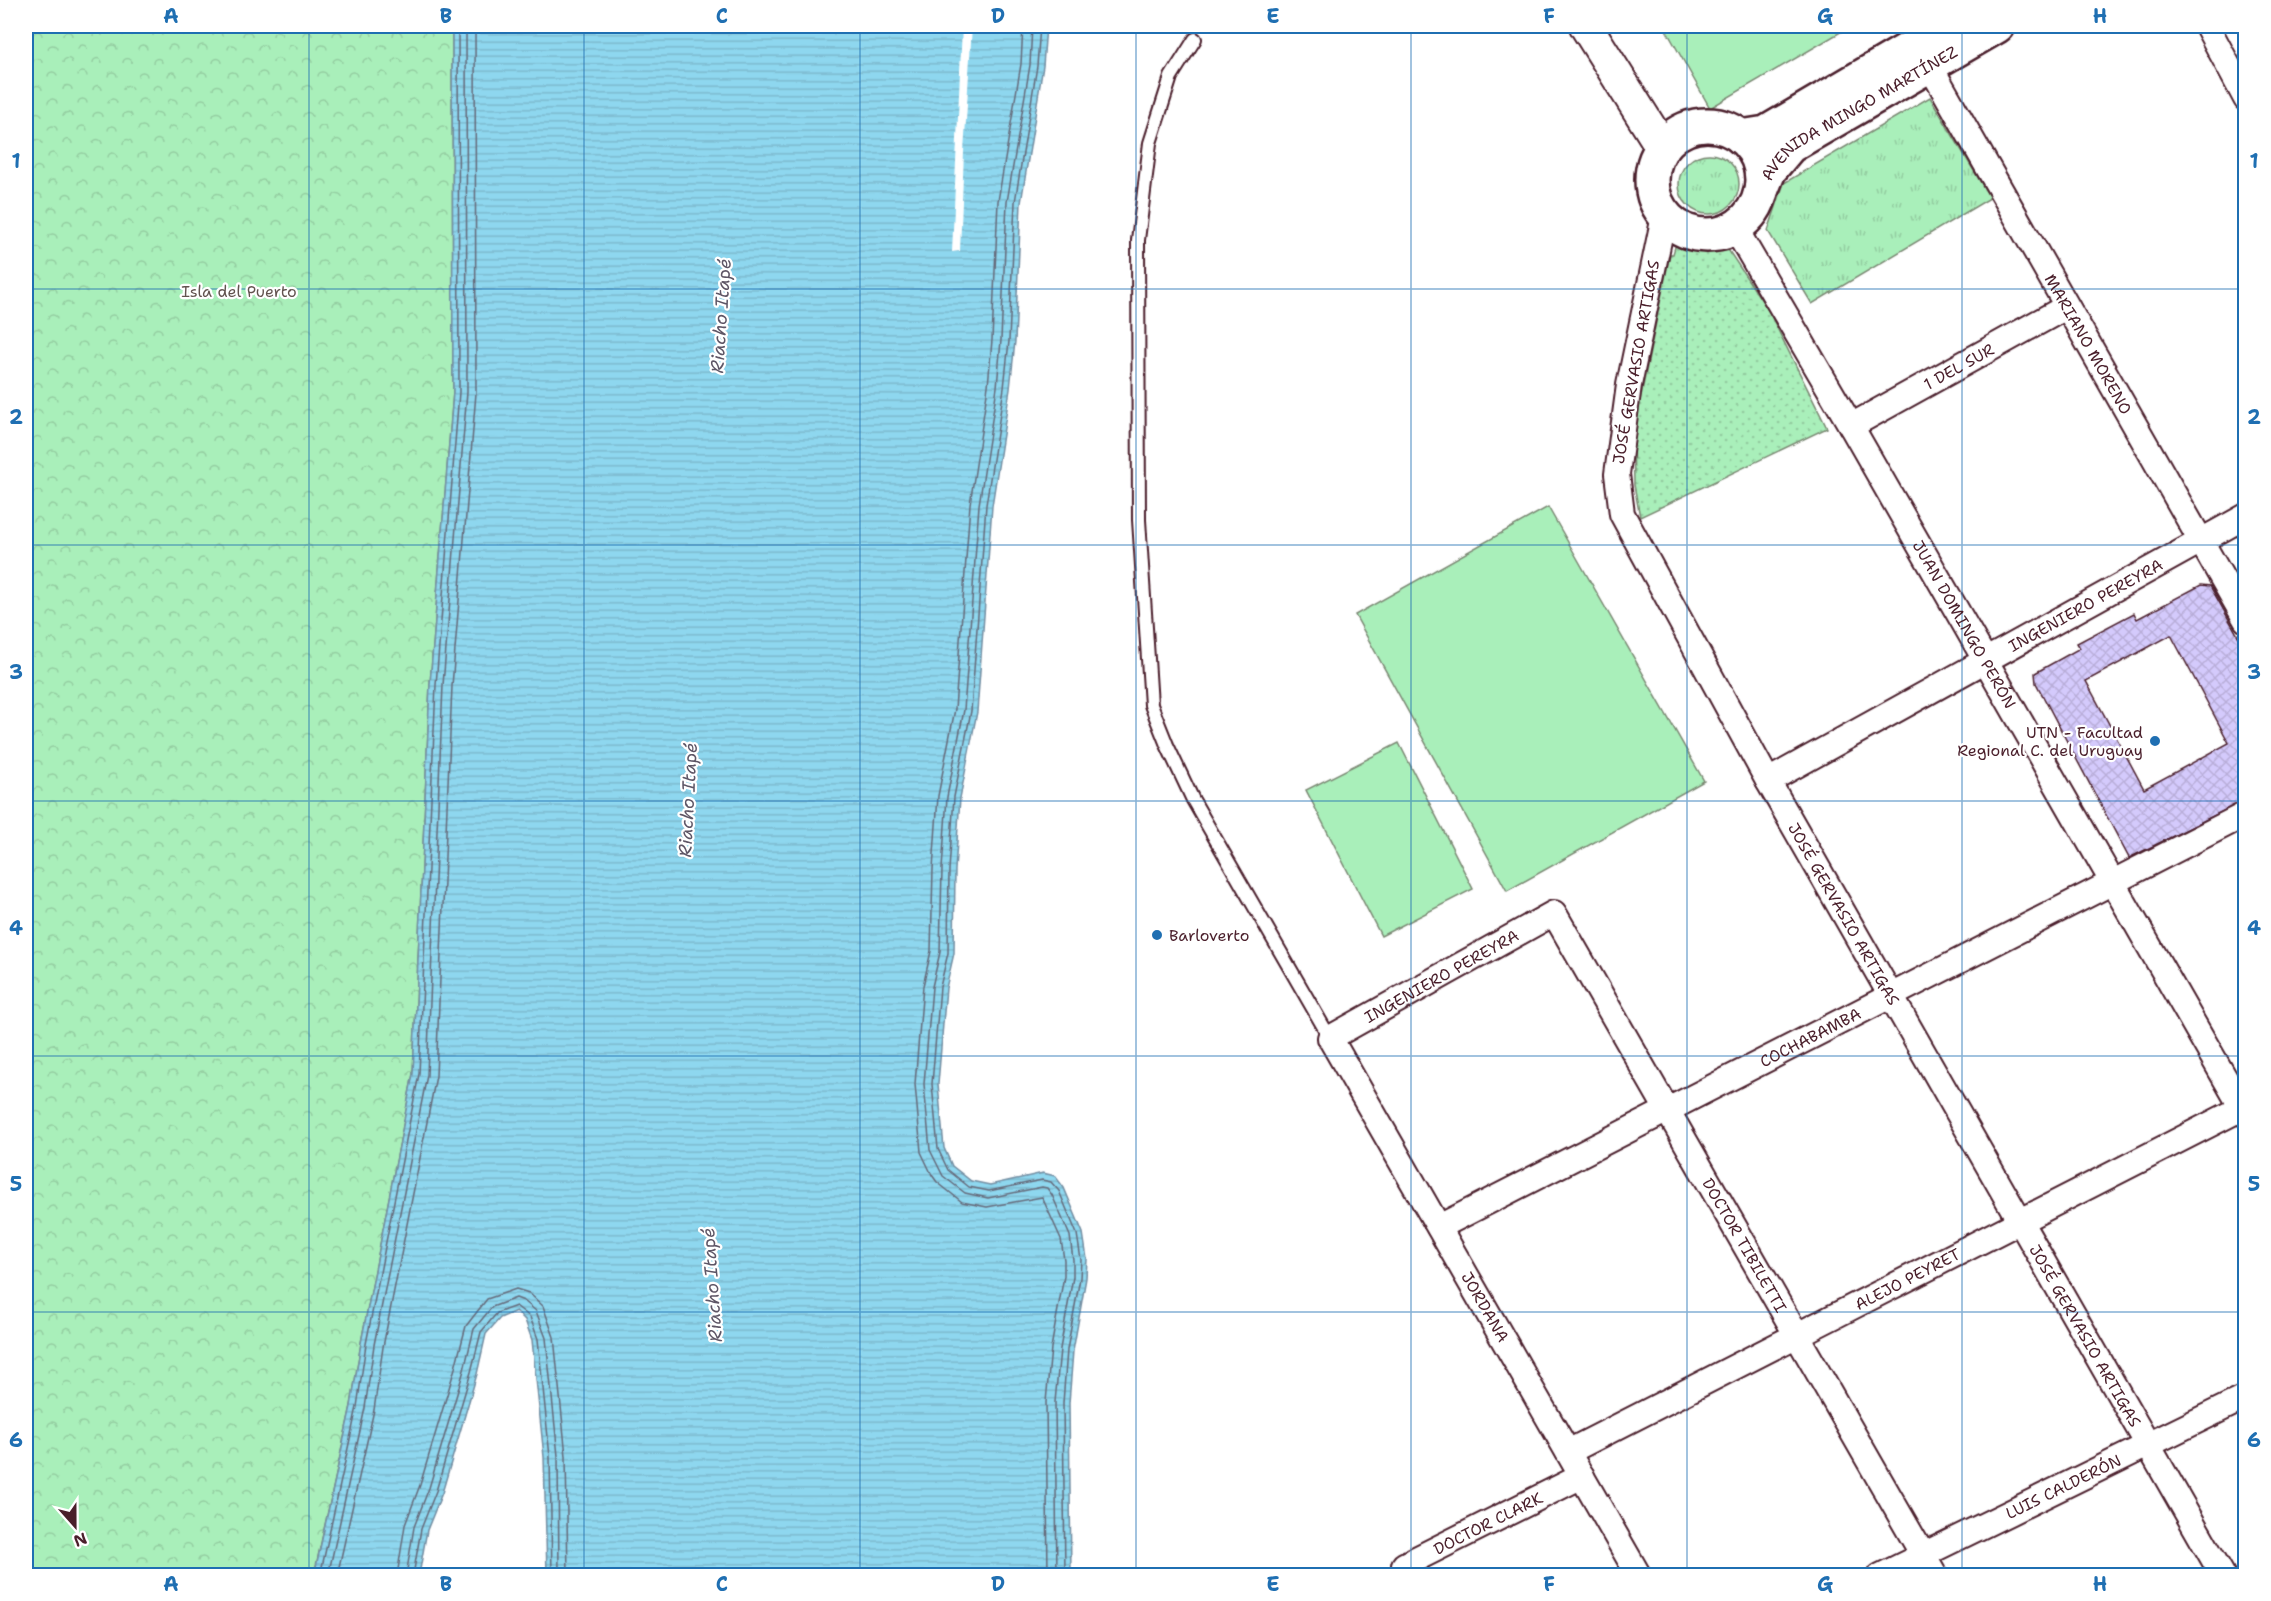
<svg xmlns="http://www.w3.org/2000/svg" width="2271" height="1601" font-family="'Shantell Sans',sans-serif">
	<defs>
		<pattern id="grass-tufts" width="24" height="20" patternUnits="userSpaceOnUse" patternTransform="scale(1.5)"><rect width="24" height="20" fill="#a9efba"/><path d="M3 7l-1-3M5 7V3M7 7l1-3M15 17l-1-3M17 17v-4M19 17l1-3" fill="none" stroke="#93cca0"/></pattern>
		<pattern id="forest-crowns" width="20" height="18" patternUnits="userSpaceOnUse" patternTransform="scale(1.5)"><rect width="20" height="18" fill="#a9efba"/><path d="M2 6a3 3 0 1 1 6 0M12 15a3 3 0 1 1 6 0" fill="none" stroke="#93cca0"/></pattern>
		<pattern id="park-dots" width="8" height="8" patternUnits="userSpaceOnUse" patternTransform="scale(1.5)"><rect width="8" height="8" fill="#a9efba"/><path d="M2 2h.1M6 6h.1" fill="none" stroke="#93cca0" stroke-width="1.8" stroke-linecap="round"/></pattern>
		<pattern id="water-rules" width="6" height="5" patternUnits="userSpaceOnUse" patternTransform="scale(1.5)"><rect width="6" height="5" fill="#8ed7ef"/><path d="M0 2.5h6" fill="none" stroke="#7cb8cd"/></pattern>
		<pattern id="building-cross-hatch" width="8" height="8" patternUnits="userSpaceOnUse" patternTransform="scale(1.5)"><rect width="8" height="8" fill="#d4cafc"/><path d="M0 0l8 8M0 8l8-8" fill="none" stroke="#b8add8"/></pattern>
	</defs>
	<rect width="100%" height="100%" fill="#fff"/>
	<filter id="ink" filterUnits="userSpaceOnUse"><feTurbulence type="fractalNoise" baseFrequency=".0167" numOctaves="2"/><feDisplacementMap in="SourceGraphic" scale="12" xChannelSelector="R" yChannelSelector="G"/><feConvolveMatrix kernelMatrix="1 2 1 2 8 2 1 2 1" color-interpolation-filters="sRGB"/></filter>
	<g filter="url(#ink)">
		<path fill="url(#grass-tufts)" stroke="#7a8772" stroke-width="1.5" d="M1930 97 1990 198 1812 304 1768 231 1784 183Z
			M1679 184a30 30 0 1 1 60 0a30 30 0 1 1-60 0Z"/>
		<path fill="url(#forest-crowns)" stroke="#7a8772" stroke-width="1.5" d="M26 26H452L453 392 430 684 413 1074 361 1343 351 1406 314 1575 26 1576Z"/>
		<path fill="url(#park-dots)" stroke="#7a8772" stroke-width="1.5" d="M1677 240 1703 250 1727 248 1768 310 1827 428 1640 517 1634 485 1633 435 1670 254H1673Z"/>
		<path fill="#a9efba" stroke="#7a8772" stroke-width="1.5" d="M1664 26H1851L1710 108Z
			M1548 507 1704 781 1507 891 1355 615Z
			M1399 743 1473 889 1381 936 1306 790Z"/>
		<path fill="url(#water-rules)" stroke="#738da1" stroke-width="1.5" d="M452 26H1046L1043 66 1021 203 1015 341 1010 389 992 506 977 712 960 798 955 870 954 953 946 988 938 1084 944 1148 952 1166 971 1181 990 1185 1043 1173 1055 1176 1064 1188 1083 1233 1087 1259 1086 1278 1073 1351 1069 1403 1071 1575H547L544 1457 532 1340 525 1320 516 1311 500 1318 486 1334 477 1374 442 1493 427 1530 419 1575 314 1576 351 1406 361 1343 413 1074 430 684 453 392Z"/>
		<path fill="#fff" d="M962 26H972L964 152 960 251 952 252Z"/>
		<g fill="none" stroke-linecap="round" stroke-linejoin="round">
			<path stroke="#656979" stroke-width="1.5" d="M1023 26 1021 64 998 201 992 340 988 386 970 504 955 709 938 796 933 869 931 951 923 986 915 1084 921 1152 932 1175 937 1182 962 1202 987 1207 1042 1197 1061 1239 1064 1260V1276L1051 1348 1046 1402 1048 1576
				M1032 26 1030 65 1007 202 1001 340 997 387 979 505 964 710 947 797 942 869 940 952 932 987 924 1084 930 1150 943 1176 965 1193 988 1198 1042 1187 1047 1188 1052 1195 1070 1236 1073 1260V1277L1060 1349 1055 1402 1057 1576
				M1040 26 1037 66 1015 202 1009 341 1004 388 986 505 971 711 954 797 949 870 948 953 940 987 932 1084 938 1149 948 1170 969 1187 989 1191 1042 1180 1051 1182 1059 1191 1077 1234 1081 1260 1080 1278 1067 1350 1063 1403 1065 1576
				M320 1576 357 1407 366 1344 419 1074 436 685 459 392 458 26
				M328 1576 365 1408 374 1345 427 1075 443 685 467 392 466 26
				M337 1576 374 1410 383 1347 436 1076 452 686 476 393 475 26
				M397 1576 405 1525 420 1485 455 1368 466 1326 487 1299 516 1289 529 1293 543 1306 554 1337 566 1456 568 1576
				M406 1576 414 1527 429 1488 464 1370 474 1329 492 1307 516 1298 524 1301 536 1311 546 1338 558 1456 559 1576
				M413 1576 421 1529 436 1491 471 1372 481 1332 497 1313 516 1306 530 1317 538 1339 550 1457 552 1576"/>
		</g>
		<path fill="url(#building-cross-hatch)" stroke="#4a1f2b" stroke-width="1.5" fill-rule="evenodd" d="M2201 585 2210 586 2246 650V800L2129 858 2036 683 2035 673 2080 648 2077 643 2134 613 2137 619ZM2171 635 2229 743 2144 789 2086 681Z"/>
		<g fill="none" stroke-linecap="round" stroke-linejoin="round">
			<g stroke="#4a1f2b" stroke-width="16">
				<path id="service" d="M1195 39 1171 77 1150 143 1138 240 1139 520 1151 705 1167 745 1193 800 1330 1038"/>
			</g>
			<g stroke="#4a1f2b" stroke-width="28">
				<g id="minor">
					<path d="M2207 26 2246 99"/>
					<path id="s1" d="M1930 66 2246 620"/>
					<path id="s2" d="M1664 216 1629 385 1617 474 1622 514 1768 781 2223 1576"/>
					<path id="s3" d="M1735 228 1851 426 2246 1115"/>
					<path id="s4" d="M1851 426 2066 307"/>
					<path id="s5" d="M1768 781 2246 516"/>
					<path id="s6" d="M1439 1227 2246 814"/>
					<path id="s7" d="M1568 1452 2246 1106"/>
					<path id="s8" d="M1406 1576 1404 1565 1582 1476"/>
					<path id="s9" d="M1639 1576 1330 1038 1554 913 1935 1576"/>
					<path id="s10" d="M1880 1576 2246 1397"/>
				</g>
			</g>
			<g stroke="#4a1f2b" stroke-width="36">
				<path id="tertiary" d="M1586 26 1662 147"/>
			</g>
			<g stroke="#4a1f2b" stroke-width="38">
				<g id="secondary">
					<circle cx="1707" cy="180" r="55"/>
					<path d="M1741 137 1766 133 1948 26"/>
					<path id="s11" d="M1761 191 1769 171 1790 146 1997 26"/>
				</g>
			</g>
			<use href="#service" stroke="#fff" stroke-width="12"/>
			<use href="#minor" stroke="#fff" stroke-width="24"/>
			<use href="#tertiary" stroke="#fff" stroke-width="32"/>
			<use href="#secondary" stroke="#fff" stroke-width="33"/>
		</g>
	</g>
	<path fill="none" stroke="#1f6fb2" stroke-width="1.5" stroke-opacity="0.55" d="M309 26V1576M584 26V1576M860 26V1576M1136 26V1576M1411 26V1576M1687 26V1576M1962 26V1576M26 289H2246M26 545H2246M26 801H2246M26 1056H2246M26 1312H2246"/>
	<g fill="#1f6fb2" stroke="#fff" stroke-width="2">
		<circle cx="2155" cy="741" r="6"/>
		<circle cx="1157" cy="935" r="6"/>
	</g>
	<g text-anchor="middle" dominant-baseline="central" stroke-width="4.5" stroke-linejoin="round" paint-order="stroke">
		<g font-size="16" fill="#4a1f2b" stroke="#fff">
			<text stroke="none"><textPath href="#s11" startOffset="129">AVENIDA MINGO MARTÍNEZ</textPath></text>
			<text stroke="none"><textPath href="#s1" startOffset="320">MARIANO MORENO</textPath></text>
			<text transform="translate(1636 362) rotate(-80)">JOSÉ GERVASIO ARTIGAS</text>
			<text stroke="none"><textPath href="#s4" startOffset="123">1 DEL SUR</textPath></text>
			<text stroke="none"><textPath href="#s5" startOffset="363">INGENIERO PEREYRA</textPath></text>
			<text stroke="none"><textPath href="#s3" startOffset="458">JUAN DOMINGO PERÓN</textPath></text>
			<text stroke="none"><textPath href="#s2" startOffset="760">JOSÉ GERVASIO ARTIGAS</textPath></text>
			<text stroke="none"><textPath href="#s9" startOffset="748">INGENIERO PEREYRA</textPath></text>
			<text stroke="none"><textPath href="#s6" startOffset="417">COCHABAMBA</textPath></text>
			<text stroke="none"><textPath href="#s9" startOffset="1260">DOCTOR TIBILETTI</textPath></text>
			<text stroke="none"><textPath href="#s7" startOffset="381">ALEJO PEYRET</textPath></text>
			<text transform="translate(1485 1307) rotate(60)">JORDANA</text>
			<text stroke="none"><textPath href="#s2" startOffset="1246">JOSÉ GERVASIO ARTIGAS</textPath></text>
			<text stroke="none"><textPath href="#s10" startOffset="204">LUIS CALDERÓN</textPath></text>
			<text stroke="none"><textPath href="#s8" startOffset="105">DOCTOR CLARK</textPath></text>
		</g>
		<g font-size="16" fill="#62534f" stroke="#fff">
			<text x="239" y="291">Isla del Puerto</text>
		</g>
		<g font-size="16" fill="#4a1f2b" stroke="#fff" text-anchor="end">
			<text x="2143" y="732">UTN - Facultad<tspan x="2143" dy="18">Regional C. del Uruguay</tspan></text>
			<text x="1169" y="935" text-anchor="start">Barloverto</text>
		</g>
		<g font-size="18" font-style="italic" fill="#5e5666" stroke="#fff">
			<text transform="translate(721 316) rotate(-86)">Riacho Itapé</text>
			<text transform="translate(688 800) rotate(-87)">Riacho Itapé</text>
			<text transform="translate(712 1285) rotate(-94)">Riacho Itapé</text>
		</g>
	</g>
	<rect width="2271" height="1601" fill="none" stroke="#fff" stroke-width="66"/>
	<g transform="translate(75 1526) rotate(159)" stroke="#ffffff" stroke-width="4.5" paint-order="stroke">
	<path d="M0-4.5L10 22L0 15L-10 22Z" fill="#4a1f2b"/>
	<text y="-9" font-size="16" font-weight="bold" text-anchor="middle" fill="#4a1f2b">N</text>
	</g>
	<rect x="33" y="33" width="2205" height="1535" fill="none" stroke="#1f6fb2" stroke-width="2"/>
	<g font-size="20" text-anchor="middle" font-weight="bold" fill="#1f6fb2">
		<text x="171" y="23">A</text>
		<text x="446" y="23">B</text>
		<text x="722" y="23">C</text>
		<text x="998" y="23">D</text>
		<text x="1273" y="23">E</text>
		<text x="1549" y="23">F</text>
		<text x="1825" y="23">G</text>
		<text x="2100" y="23">H</text>
		<text x="16" y="168">1</text>
		<text x="2254" y="168">1</text>
		<text x="16" y="424">2</text>
		<text x="2254" y="424">2</text>
		<text x="16" y="679">3</text>
		<text x="2254" y="679">3</text>
		<text x="16" y="935">4</text>
		<text x="2254" y="935">4</text>
		<text x="16" y="1191">5</text>
		<text x="2254" y="1191">5</text>
		<text x="16" y="1447">6</text>
		<text x="2254" y="1447">6</text>
		<text x="171" y="1591">A</text>
		<text x="446" y="1591">B</text>
		<text x="722" y="1591">C</text>
		<text x="998" y="1591">D</text>
		<text x="1273" y="1591">E</text>
		<text x="1549" y="1591">F</text>
		<text x="1825" y="1591">G</text>
		<text x="2100" y="1591">H</text>
	</g>
</svg>
